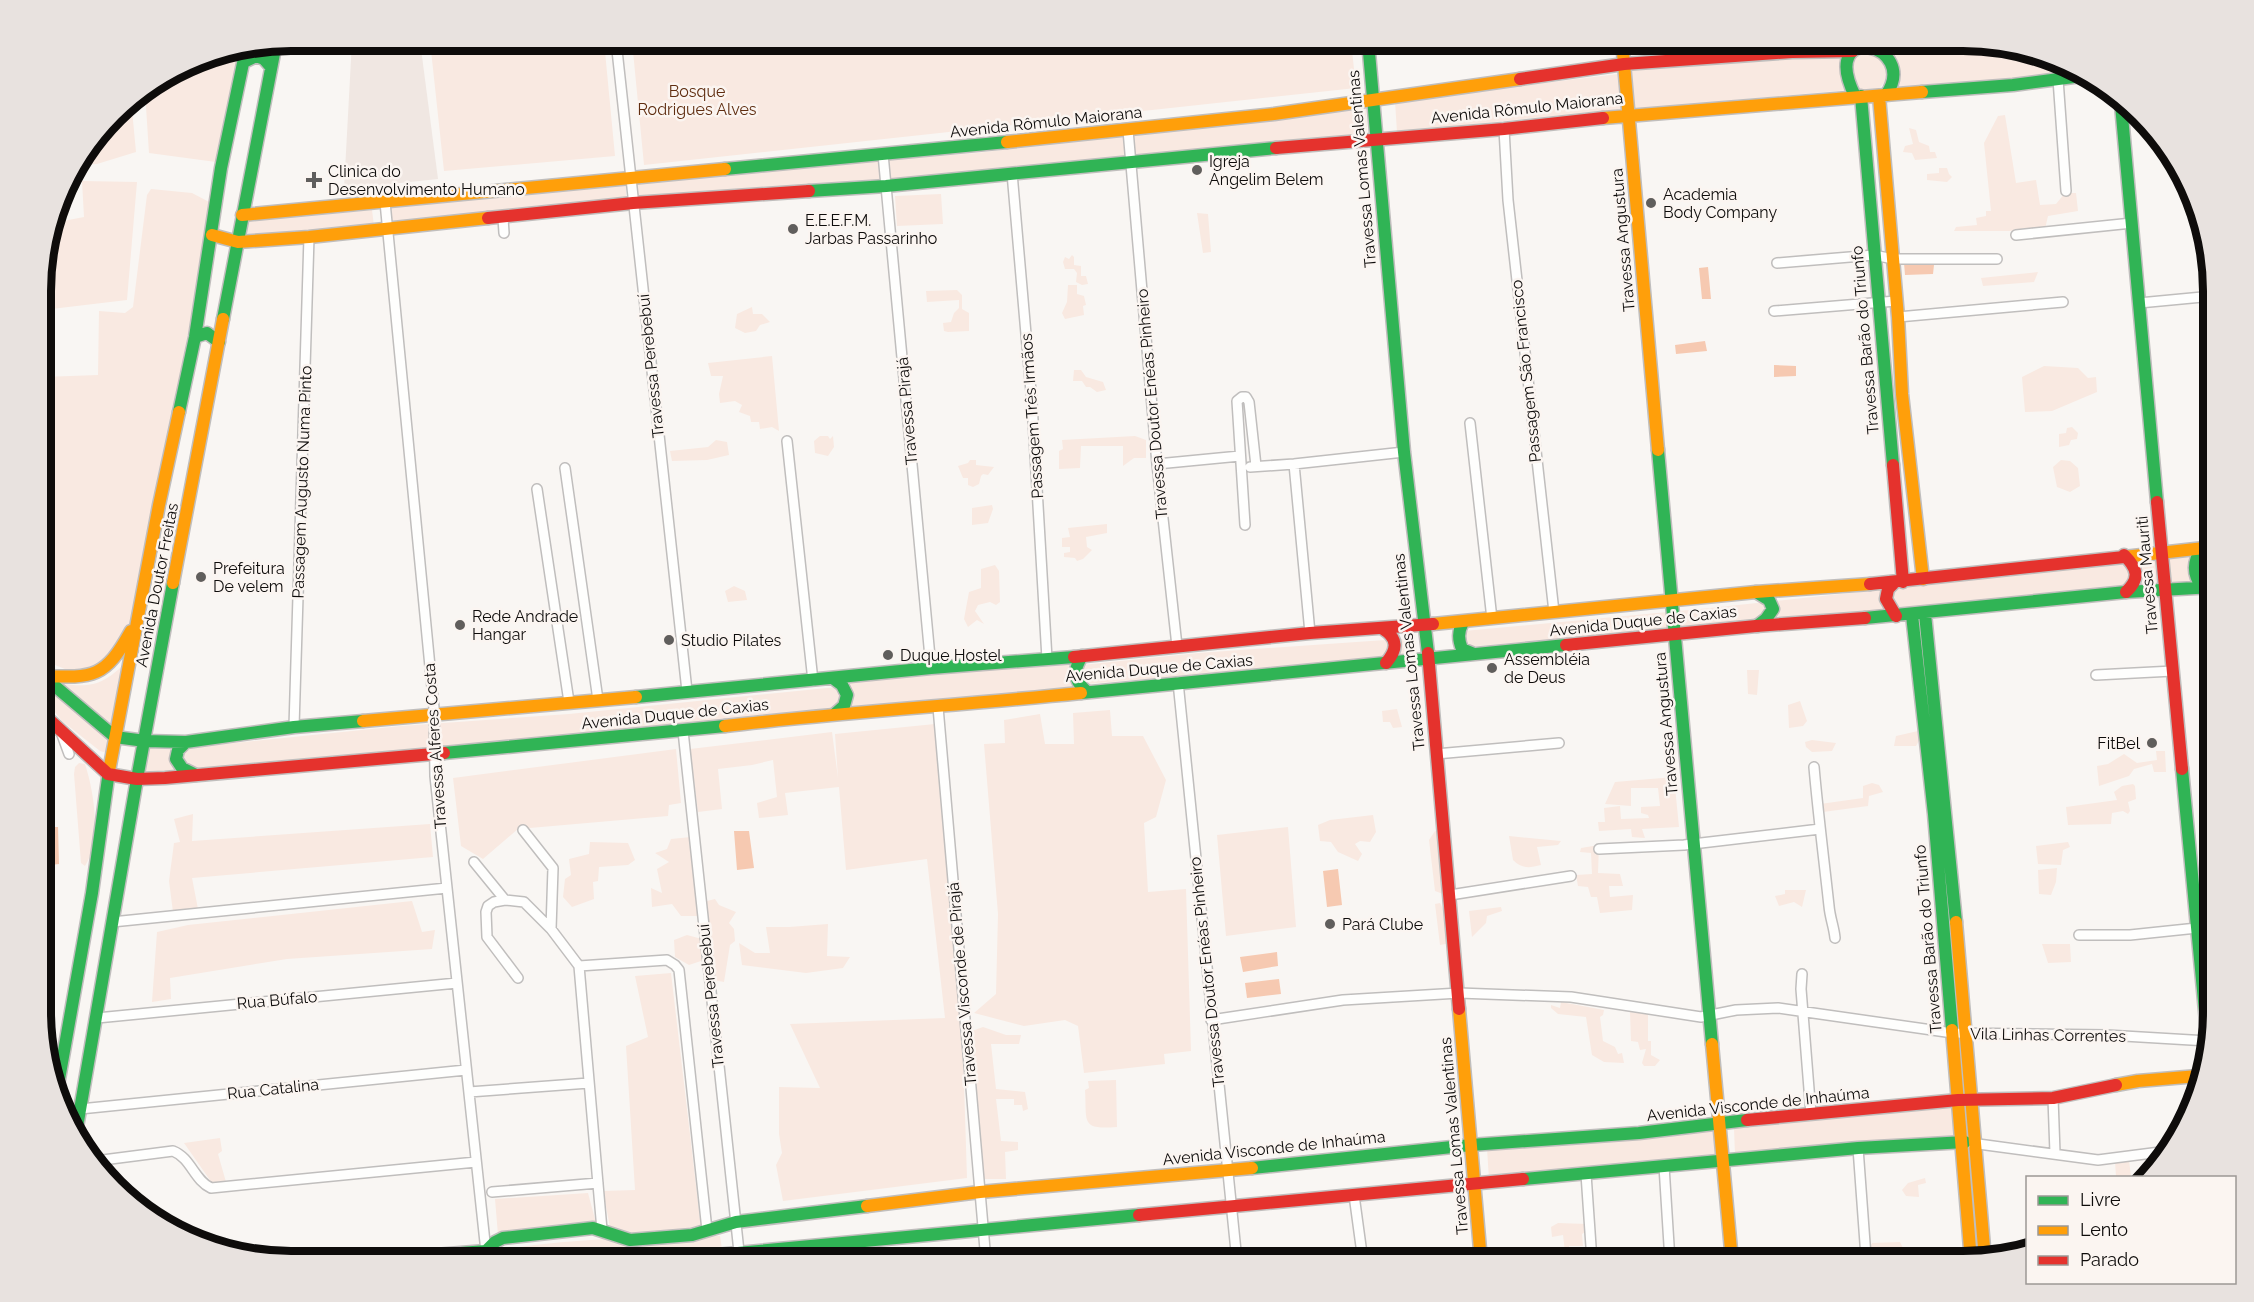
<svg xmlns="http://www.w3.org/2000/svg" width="2254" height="1302" font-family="Raleway,sans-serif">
	<rect width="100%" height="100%" fill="#f9f6f3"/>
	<path fill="#f0e7e2" d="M352 41H420L438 179 344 189Z"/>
	<path fill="#f9e9e1" d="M430 41H604L615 156 444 171Z
		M632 41H1351L1356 88 644 165Z
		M1982 43 2028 49 2080 71 1899 90 1896 88 1892 51Z
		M240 51 216 162 149 153 145 91 195 59Z
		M1866 52C1899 55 1890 101 1858 90L1847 68C1851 59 1857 54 1866 52Z
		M1844 57 1848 90 1634 109 1628 68Z
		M1618 74 1623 109 1397 132 1395 101Z
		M131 99 136 152 97 164 78 165 126 103Z
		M1366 105 1367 134 1365 136 1013 170 636 200 634 180 977 153Z
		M2005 115 2016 183 2036 180 2040 205 2056 204 2065 193H2076L2078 211 2048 216 2045 229 2009 231H1954L1956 227 1977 225 1976 218 1986 216V211H1991L1984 143 1998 116Z
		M1909 128 1916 130 1919 142 1929 146 1930 152H1935L1937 158 1915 160 1912 153 1903 152 1905 146 1913 144Z
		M1939 168H1947L1949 174 1952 177 1947 182 1927 180V174L1939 173Z
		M82 181 137 182 127 300 43 310V259L53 223 84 217Z
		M626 182V200L391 226 390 205Z
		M151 189 192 193 213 204 133 617 109 662 98 667 75 673 55 665 43 655V377L98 375 99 311 125 313 133 307 147 195Z
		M941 194 943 224 897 226 895 196Z
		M372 210 374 226 242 238 244 221Z
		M1197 213 1208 214 1211 252 1203 253Z
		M1072 255 1074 257V265L1081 266V276H1086L1088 284 1082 285 1076 282 1077 273 1074 269H1065L1063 262 1065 257 1069 259Z
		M2038 272 2034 282 1983 286 1981 278Z
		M1068 285H1077V294L1084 296 1086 305 1083 306 1084 315 1065 319 1062 313 1067 302Z
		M957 290 962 295V309L969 313V331L948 332 944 331 943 323 951 322 954 313 959 308V300L927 302 926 291Z
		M752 307 753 314H762L770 322 760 325 756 331 745 333 735 328 737 314Z
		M772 356 779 431 772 427 760 429 759 422H751L750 416 739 412 742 405 735 401 720 403 719 394 723 376H711L708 363Z
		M2044 366 2078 368 2088 378 2096 377 2097 392 2052 411 2025 412 2022 377Z
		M1074 370H1081L1086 377 1103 382 1106 390 1097 392 1090 387H1086L1082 381H1073Z
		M2072 427 2078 433 2077 439 2071 440 2069 445 2059 447V434L2066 433 2067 428Z
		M820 436H828L830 439 833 436 834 447 828 456 815 453 814 441Z
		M1135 436 1146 440V458H1134L1123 466V446H1081L1080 468 1059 469V451L1063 449 1062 440Z
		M716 440 727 442 729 455 707 460 672 461 670 451 708 447Z
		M970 460H976V465L994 467 988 475 983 474 981 476 979 484 973 487 968 485V478H963L958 466 968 463Z
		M2061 460 2070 461 2078 468 2080 486 2070 492 2057 487 2053 467Z
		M992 505 993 509 988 523 972 525V508Z
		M1107 524V533L1086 537 1087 547 1092 550 1083 559 1077 561 1075 558 1064 557V553L1070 552V547H1062V538L1070 537 1068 528Z
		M2213 554V580L1930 608 1467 647 1464 631 1710 608Z
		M995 565 999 571 1000 602 996 605 990 602 978 605 975 611 984 624 977 620 968 627 964 619 969 592 981 588V569Z
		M734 586 745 591 747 600 728 602 725 591Z
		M1414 638 1417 652 1289 667 1087 684 1082 683 1078 671 1082 665 1198 653Z
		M127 661 114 732 60 683C91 689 105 684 127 661Z
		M1073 662 1075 688 847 707 843 682Z
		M1747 670H1759L1757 695 1748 694Z
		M43 683 112 740 107 753 100 751 62 721 43 697Z
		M837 687 841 692V701L834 708 655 729 196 771 184 765 180 756 183 750 206 746 401 726 569 714Z
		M1800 701 1807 721 1803 726 1789 728 1788 705Z
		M1397 709 1402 727 1393 728 1390 722H1383L1382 711Z
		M1110 710 1112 736H1143L1166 780 1156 817 1144 823 1148 892 1186 889 1191 1051 1164 1054 1165 1064 1084 1073 1078 1026 1065 1020 1024 1026 974 1013 996 994 998 914 984 744 1005 743 1004 720 1040 714 1045 744H1074L1073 713Z
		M935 724 962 1021 967 1178 783 1201 776 1165 782 1153 779 1134V1087L820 1088 790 1024 945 1018 927 859 846 870 839 787 785 793 788 815 759 818 757 803 777 797 773 760 752 765 718 769 722 809 698 812 690 749 832 732 838 778 835 734Z
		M1918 731 1921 737 1916 746H1894L1896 736Z
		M1812 740 1836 743 1832 751 1812 752 1806 747 1805 742Z
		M147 744H180L175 753 186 774 140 777Z
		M676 749 681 803 669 805 668 816 518 829 483 859 461 846 453 778Z
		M2156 751H2165L2166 772H2154L2152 764 2134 769 2129 776 2099 786 2097 766 2108 764 2124 754 2137 763 2157 760Z
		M79 763 85 764C94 792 102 840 85 866L81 863 74 774 75 767Z
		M1674 777 1679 827 1642 829 1645 838 1632 837 1631 829 1599 831 1598 822H1605L1604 808 1620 806 1621 819 1649 818 1648 815 1641 813V807L1660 806 1658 788H1631V806L1605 804 1615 782Z
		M1872 783 1879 785 1883 792 1869 796 1868 806 1823 812 1820 804 1863 798V786Z
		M2133 784 2135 786 2136 799 2128 802 2130 811 2128 814 2123 811 2112 813 2111 824 2068 825 2066 807 2117 800 2114 792 2122 786Z
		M193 814 192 841 430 824 433 857 192 878 198 909 173 912 169 881 174 843 180 842 174 819Z
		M1373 815 1376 832 1370 842 1360 841 1355 844 1362 854 1358 861 1338 852 1331 842 1320 841 1318 825 1330 820Z
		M1288 827 1296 927 1226 936 1217 835Z
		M1435 831 1439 832 1447 890 1443 894 1435 891 1429 840Z
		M1509 836 1561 841 1558 845 1537 847 1541 865C1529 868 1522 869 1513 860Z
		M691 837 699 916H681L672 904 652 907 651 888 662 893 657 869 669 862 655 853 667 849 671 839Z
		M590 842 628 843 635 860 628 865 599 867 598 881 593 882 594 899 572 907 563 897 565 879 571 875 569 859 589 854Z
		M2068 842 2070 847 2063 850 2061 865 2038 864 2036 846Z
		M1599 845 1598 873 1620 874 1623 886H1609L1610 897 1633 895 1632 910 1600 913 1597 897H1591L1588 887 1578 886 1576 875 1592 874 1591 853 1580 852 1581 848Z
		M2057 868 2056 882 2051 895 2039 894 2038 870Z
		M1785 890H1806L1802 907 1794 902 1779 906 1775 896 1785 894Z
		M715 899 719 905 736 912 729 923 734 929 735 941 730 945 724 982 713 980 707 901Z
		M412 901 422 932 435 930 432 949 287 959 170 978 171 999 152 1002 157 932 188 925Z
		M1440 903 1444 911 1448 913 1451 943 1440 945 1435 904Z
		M1501 907 1502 911 1487 916 1486 923 1472 937 1469 911Z
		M828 924 827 956 850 957 843 968 806 973 742 965 739 943 755 953H770L766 927H789Z
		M687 935 702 939 704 960 689 965 675 957 674 940Z
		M2042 944H2070L2071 962 2048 963Z
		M671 973 701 1228 632 1236 610 1227 603 1191 635 1190 626 1046 648 1037 635 976Z
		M1561 1002 1604 1010 1603 1015 1600 1017 1603 1041 1615 1047 1618 1054 1622 1053 1624 1063 1604 1062 1592 1055 1586 1017 1558 1014 1551 1008V1005L1560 1008Z
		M1630 1012 1648 1014V1041H1651V1055L1660 1060 1655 1066H1644L1642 1063 1646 1049 1640 1050 1638 1042 1631 1041Z
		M983 1027 1006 1035H1021L1019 1044H991L996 1089 1025 1092 1028 1109 1023 1111 1022 1105H1014V1099H996L1001 1141 1018 1142V1150L1005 1152 1006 1179H984L972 1031Z
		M1116 1080 1117 1127C1080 1130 1087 1122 1085 1090L1089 1088 1088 1081Z
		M1955 1107 1959 1138 1735 1155 1734 1128Z
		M1716 1126 1718 1158 1489 1180 1487 1148Z
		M220 1138 222 1151 218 1154 226 1182 212 1183 184 1143Z
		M2129 1160 2131 1177H2116L2115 1161Z
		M1925 1178 1926 1183 1918 1185 1919 1197 1906 1196 1902 1190 1908 1183Z
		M588 1193 596 1223 498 1235 495 1199Z
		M1558 1223 1587 1224 1588 1230 1582 1234 1583 1246H1569L1570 1257 1562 1258 1561 1253 1565 1252 1563 1235 1552 1237 1551 1227Z
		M720 1236 722 1249 601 1261H494L493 1251C569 1238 644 1237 720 1236Z
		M1900 1242 1903 1248H1916L1917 1261H1872L1870 1247 1872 1243Z
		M744 1256 799 1257V1261H745Z"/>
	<path fill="#f6c9b1" d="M1904 263H1927L1934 265 1933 274 1905 275Z
		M1708 267 1711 299H1702L1699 268Z
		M1705 341 1707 351 1676 354 1675 345Z
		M1774 365 1796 366V376L1774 377Z
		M51 773 54 812 43 814V774Z
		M43 827H58L59 864 43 866Z
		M734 831H749L754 868 737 870Z
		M1338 869 1342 905 1327 907 1323 871Z
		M1277 952 1278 966 1243 972 1240 957Z
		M1279 979 1281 994 1247 998 1245 983Z"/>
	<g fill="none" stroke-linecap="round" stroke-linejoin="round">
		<g stroke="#c0bebd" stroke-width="12">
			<path id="street" d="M616 41 687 691
				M2058 79 2066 191
				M1504 129 1508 200 1554 612
				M1128 130 1157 464 1177 646
				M883 154 931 668
				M1012 173 1032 403 1047 659
				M385 202 434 708 435 776 487 1261
				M503 218 504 233
				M2016 235 2132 223
				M1777 263 1874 255 1893 259H1997
				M2139 303 2213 296
				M1774 311 1896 301
				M1898 317 2063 302
				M1470 423 1492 619
				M787 441 813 681
				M1157 464 1240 456
				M1294 464 1310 633
				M1250 467 1294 464 1404 452
				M565 468 598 700
				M537 489 569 702
				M1245 525 1237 401 1242 397H1246L1249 402 1256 466
				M2096 675 2173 671
				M1178 682 1237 1261
				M938 707 986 1261
				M294 727 309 237
				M683 731 740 1261
				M61 732 69 754
				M1436 754 1559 743
				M1814 767C1818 813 1824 860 1829 906 1830 918 1834 927 1835 938
				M523 830 553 868 551 929 579 966
				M1599 849 1684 845 1820 829
				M474 862 505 900
				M1450 895 1571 876
				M112 922 447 888
				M2079 935H2130L2197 928
				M1802 974 1801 989 1811 1114
				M518 978 487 937 486 912 488 906 494 902 505 900 524 902 551 929
				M97 1018 457 983
				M1211 1020 1343 1000 1459 993 1571 997 1701 1017 1736 1010 1778 1008 1953 1033 2107 1035 2208 1041
				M469 1092 589 1083
				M2053 1098 2055 1153
				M80 1109 466 1070
				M1971 1143 2098 1160 2168 1151
				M1858 1148 1866 1257
				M95 1161 173 1151C191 1158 194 1180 211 1188L476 1162
				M1664 1166 1670 1261
				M1586 1174 1592 1261
				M492 1192 598 1183
				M1354 1195 1363 1261
				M602 1230 579 966 667 960 675 965 679 970 707 1230"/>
		</g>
		<g stroke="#c0bebd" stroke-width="15">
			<path id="fast" d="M1368 41 1404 452 1428 653
				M244 62 256 56 264 59 271 67
				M1922 92 2013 85 2089 75
				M1855 96C1817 19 1921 44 1886 95
				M1861 96 1893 465
				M2121 105 2157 502
				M725 169 1007 142
				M809 191 886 186 1276 148
				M223 319 276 43
				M195 337 207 333 219 342
				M179 412 195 337 221 168 246 49
				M1658 450 1712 1044
				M2202 548C2193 562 2192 573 2202 587
				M1756 592 1769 600 1773 609 1766 619 1757 626
				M1925 614 1956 922
				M1912 615 1934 814 1952 1030
				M1865 618 2126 592 2213 587
				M1463 622C1458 632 1458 639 1462 649L1474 654
				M1082 656C1073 671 1073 679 1086 691
				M43 676 115 737 145 741 186 742 294 727 363 721
				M834 679 842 685 847 695 844 706 836 713
				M1081 693 1566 645
				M636 697 931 668 1074 657
				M186 742 178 750 176 759 182 768 196 775
				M444 753 725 726
				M2182 769 2208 1043
				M58 1085 92 893 109 771
				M76 1133 137 779 173 583
				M1252 1168 1471 1145 1639 1133 1747 1120
				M1523 1179 1858 1148 1965 1142
				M360 1261 486 1251 495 1242 503 1238 593 1228 630 1240 692 1235 736 1222 867 1206
				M652 1261 1139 1215"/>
		</g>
		<g stroke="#c0bebd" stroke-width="15">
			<path id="slow" d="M1622 41 1658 450
				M1879 48 1964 41
				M1879 96 1898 317 1902 394 1923 579
				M1603 118 1922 92
				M1007 142 1274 114 1520 79
				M242 215 725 169
				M212 235 238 242 309 237 488 218
				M2124 557 2213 547
				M173 583 223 319
				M1433 624 1756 592 1870 584
				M43 676C94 678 105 678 131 631
				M363 721 636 697
				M725 726C844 712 963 705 1081 693
				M109 771 159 505 179 412
				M1956 922 1985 1259
				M1459 1009 1481 1261
				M1952 1030 1971 1261
				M1712 1044 1732 1261
				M2116 1085 2138 1081 2198 1076
				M867 1206 980 1192 1252 1168"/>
		</g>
		<g stroke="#c0bebd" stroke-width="15">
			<path id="jam" d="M1520 79 1624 64 1792 52 1853 51
				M1276 148 1504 129 1603 118
				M488 218 633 203 809 191
				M1893 465 1903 582
				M2157 502 2182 769
				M2124 555C2137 568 2141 578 2126 592
				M1895 582 1888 589 1886 599 1896 616
				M1870 584 2124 557
				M1383 629C1399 639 1397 650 1386 663
				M1566 645 1756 626 1865 618
				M1428 653 1459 1009
				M1074 657 1310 633 1433 624
				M43 714 108 774
				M108 774 137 779 165 778 444 753
				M1747 1120 1958 1100 2053 1098 2116 1085
				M1139 1215 1523 1179"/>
		</g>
		<use href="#street" stroke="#fefefd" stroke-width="9"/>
		<use href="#fast" stroke="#30b455" stroke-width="12"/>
		<use href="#slow" stroke="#ff9f0a" stroke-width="12"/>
		<use href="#jam" stroke="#e5322d" stroke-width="12"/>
	</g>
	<g fill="#605e5c" stroke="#fbf5f1" stroke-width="2">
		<circle cx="1197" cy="170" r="6"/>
		<path d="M311 171h6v6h6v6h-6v6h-6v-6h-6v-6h6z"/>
		<circle cx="1651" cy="203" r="6"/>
		<circle cx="793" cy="229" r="6"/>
		<circle cx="201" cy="577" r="6"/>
		<circle cx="460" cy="625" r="6"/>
		<circle cx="669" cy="640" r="6"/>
		<circle cx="888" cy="655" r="6"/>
		<circle cx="1492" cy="668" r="6"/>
		<circle cx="2152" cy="743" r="6"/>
		<circle cx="1330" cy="924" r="6"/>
	</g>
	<g text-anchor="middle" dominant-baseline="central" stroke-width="5" stroke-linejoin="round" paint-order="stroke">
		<g font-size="16" fill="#602e11" stroke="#fbf5f1">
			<text x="697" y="91">Bosque<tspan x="697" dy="18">Rodrigues Alves</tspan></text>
		</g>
		<g font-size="16" fill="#0e0c0b" stroke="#fbf5f1">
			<text transform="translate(1527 108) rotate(-6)">Avenida Rômulo Maiorana</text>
			<text transform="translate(1046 122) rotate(-6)">Avenida Rômulo Maiorana</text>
			<text transform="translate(1362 169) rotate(-95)">Travessa Lomas Valentinas</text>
			<text transform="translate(1623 240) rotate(-95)">Travessa Angustura</text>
			<text transform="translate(1865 340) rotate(-95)">Travessa Barão do Triunfo</text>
			<text transform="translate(651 366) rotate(-96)">Travessa Perebebuí</text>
			<text transform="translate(1526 371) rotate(-96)">Passagem São Francisco</text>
			<text transform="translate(1152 404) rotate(-95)">Travessa Doutor Enéas Pinheiro</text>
			<text transform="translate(907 411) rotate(-95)">Travessa Pirajá</text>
			<text transform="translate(1032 416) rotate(-94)">Passagem Três Irmãos</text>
			<text transform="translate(302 482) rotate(-88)">Passagem Augusto Numa Pinto</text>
			<text transform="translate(2147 575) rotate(-95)">Travessa Mauriti</text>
			<text transform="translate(157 585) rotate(-79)">Avenida Doutor Freitas</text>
			<text transform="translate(1643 621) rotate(-6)">Avenida Duque de Caxias</text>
			<text transform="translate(1409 652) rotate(-96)">Travessa Lomas Valentinas</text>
			<text transform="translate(1159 668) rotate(-5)">Avenida Duque de Caxias</text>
			<text transform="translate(675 714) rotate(-6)">Avenida Duque de Caxias</text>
			<text transform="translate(1666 724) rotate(-95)">Travessa Angustura</text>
			<text transform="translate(435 746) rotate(-94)">Travessa Alferes Costa</text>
			<text transform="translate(1928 939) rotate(-95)">Travessa Barão do Triunfo</text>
			<text transform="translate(1207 972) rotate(-96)">Travessa Doutor Enéas Pinheiro</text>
			<text transform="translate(962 984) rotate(-95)">Travessa Visconde de Pirajá</text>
			<text transform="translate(711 996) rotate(-96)">Travessa Perebebuí</text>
			<text transform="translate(277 1000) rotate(-5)">Rua Búfalo</text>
			<text transform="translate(2048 1035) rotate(1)">Vila Linhas Correntes</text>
			<text transform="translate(273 1089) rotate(-6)">Rua Catalina</text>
			<text transform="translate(1758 1104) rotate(-6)">Avenida Visconde de Inhaúma</text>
			<text transform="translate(1454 1136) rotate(-95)">Travessa Lomas Valentinas</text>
			<text transform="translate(1274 1148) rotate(-6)">Avenida Visconde de Inhaúma</text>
		</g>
		<g font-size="16" fill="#0e0c0b" stroke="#fbf5f1" text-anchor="start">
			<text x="1209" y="161">Igreja<tspan x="1209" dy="18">Angelim Belem</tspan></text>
			<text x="328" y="171">Clinica do<tspan x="328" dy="18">Desenvolvimento Humano</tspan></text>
			<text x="1663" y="194">Academia<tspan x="1663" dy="18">Body Company</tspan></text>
			<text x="805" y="220">E.E.E.F.M.<tspan x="805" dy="18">Jarbas Passarinho</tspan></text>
			<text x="213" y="568">Prefeitura<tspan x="213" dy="18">De velem</tspan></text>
			<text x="472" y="616">Rede Andrade<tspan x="472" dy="18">Hangar</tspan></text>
			<text x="681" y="640">Studio Pilates</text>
			<text x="900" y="655">Duque Hostel</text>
			<text x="1504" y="659">Assembléia<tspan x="1504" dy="18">de Deus</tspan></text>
			<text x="2140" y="743" text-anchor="end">FitBel</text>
			<text x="1342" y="924">Pará Clube</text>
		</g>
	</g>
	<path d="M0 0H2254V1302H0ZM291 51H1963A240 240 0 0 1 2203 291V1011A240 240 0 0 1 1963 1251H291A240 240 0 0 1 51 1011V291A240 240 0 0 1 291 51Z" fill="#e8e2df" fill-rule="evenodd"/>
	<path fill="none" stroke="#0e0c0b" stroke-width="8" d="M291 51H1963A240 240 0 0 1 2203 291V1011A240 240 0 0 1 1963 1251H291A240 240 0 0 1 51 1011V291A240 240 0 0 1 291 51Z"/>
	<rect x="2026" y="1176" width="210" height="108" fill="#fbf5f1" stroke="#9c9895" stroke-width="1.5"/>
	<rect x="2038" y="1196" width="30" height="9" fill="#30b455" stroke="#9c9895" stroke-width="1.5"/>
	<text x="2080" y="1206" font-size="18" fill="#0e0c0b">Livre</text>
	<rect x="2038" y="1226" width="30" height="9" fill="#ff9f0a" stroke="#9c9895" stroke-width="1.5"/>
	<text x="2080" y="1236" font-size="18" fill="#0e0c0b">Lento</text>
	<rect x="2038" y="1256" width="30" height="9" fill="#e5322d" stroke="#9c9895" stroke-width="1.5"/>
	<text x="2080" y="1266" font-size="18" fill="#0e0c0b">Parado</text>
</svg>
